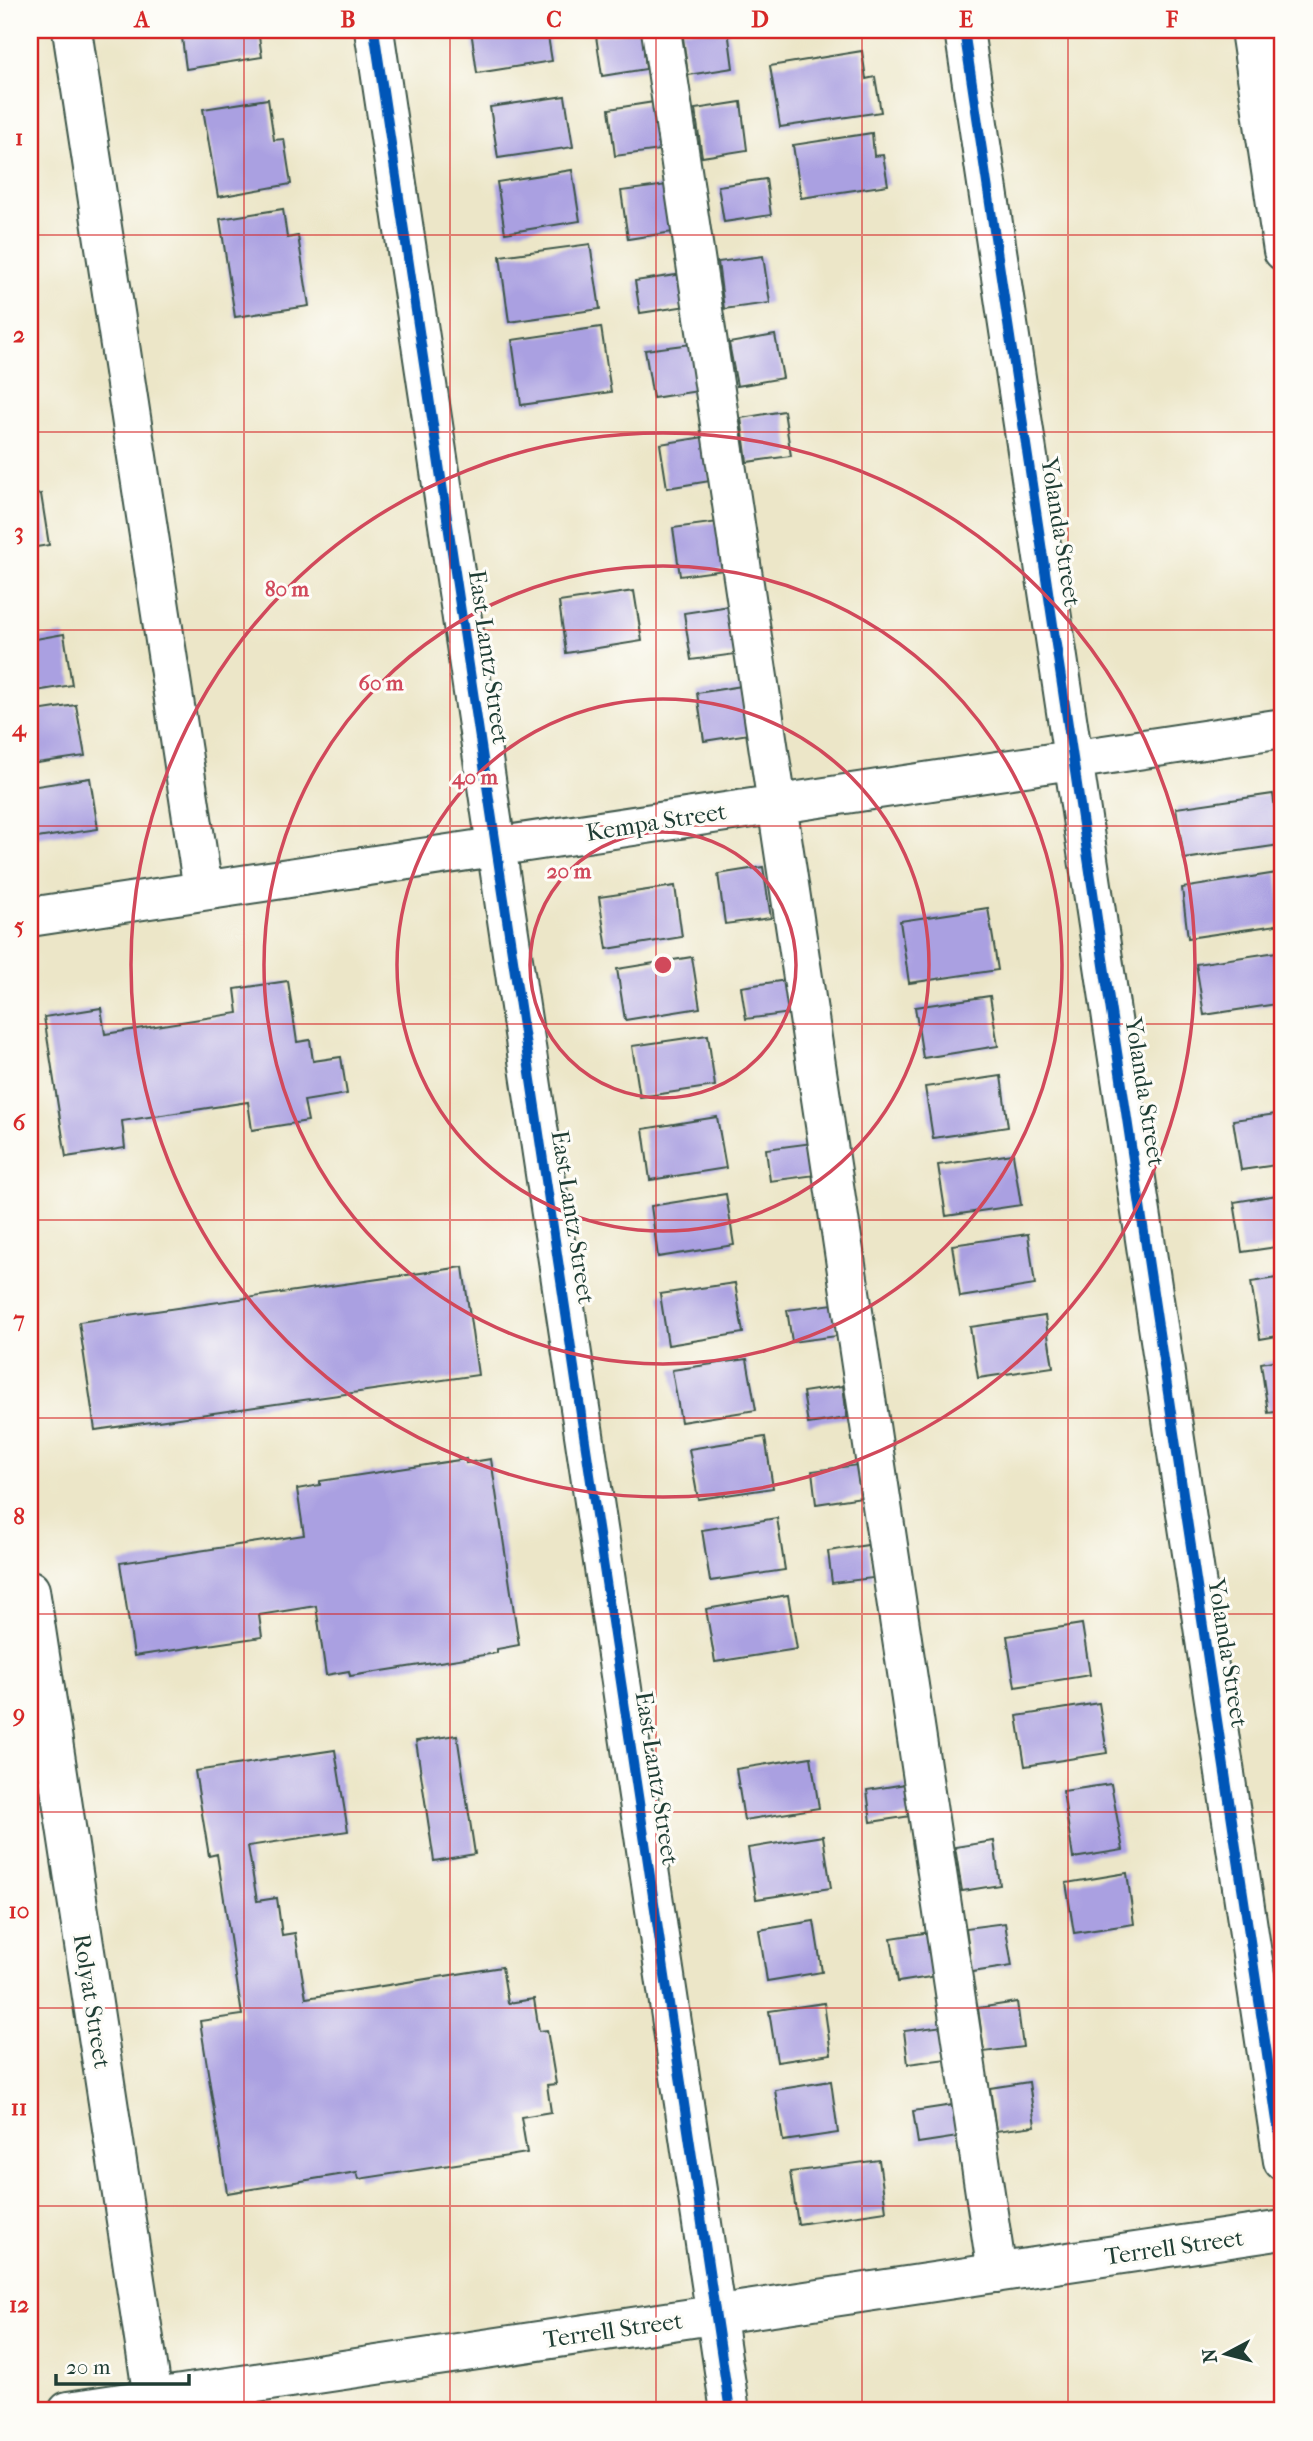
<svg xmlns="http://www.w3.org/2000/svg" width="1313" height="2441" font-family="'IM FELL French Canon',serif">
	<rect width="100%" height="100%" fill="#fdfcf7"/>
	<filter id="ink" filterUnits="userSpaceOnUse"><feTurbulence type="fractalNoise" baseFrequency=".0143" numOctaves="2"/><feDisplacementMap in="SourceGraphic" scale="14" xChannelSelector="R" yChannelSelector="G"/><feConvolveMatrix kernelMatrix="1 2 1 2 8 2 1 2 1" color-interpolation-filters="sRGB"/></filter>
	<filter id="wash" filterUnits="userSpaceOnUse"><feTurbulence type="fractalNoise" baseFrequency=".00686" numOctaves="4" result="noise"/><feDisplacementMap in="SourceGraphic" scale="28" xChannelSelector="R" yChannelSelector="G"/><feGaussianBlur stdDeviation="1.57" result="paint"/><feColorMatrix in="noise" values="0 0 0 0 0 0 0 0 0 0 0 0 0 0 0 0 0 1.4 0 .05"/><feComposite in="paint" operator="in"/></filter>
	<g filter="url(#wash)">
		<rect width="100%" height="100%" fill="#ece6c8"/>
		<g id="blocks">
			<path fill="#aaa0e1" d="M181 30H258L262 57 186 69Z
				M471 30H547L552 61 477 73Z
				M642 30 646 69 602 76 596 36Z
				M682 30H728L733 68 688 75Z
				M862 51 866 79 875 77 881 112 780 127 770 66Z
				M565 96 573 147 498 158 490 107Z
				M268 99 274 140 284 139 291 184 218 197 203 109Z
				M654 102 661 150 615 156 609 109Z
				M741 102 747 150 702 157 695 109Z
				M872 133 874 156 883 155 888 185 801 198 793 145Z
				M572 170 580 221 505 233 497 182Z
				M766 179 771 215 724 222 718 186Z
				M667 185 673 232 628 239 621 191Z
				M283 209 287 238 298 236 309 306 235 317 220 219Z
				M590 244 600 309 509 322 500 256Z
				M763 256 770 303 724 309 718 262Z
				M683 274 687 306 640 313 635 281Z
				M601 327 611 392 521 405 512 340Z
				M775 335 783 378 737 386 729 343Z
				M691 344 698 391 653 398 645 350Z
				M784 411 791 456 747 462 741 418Z
				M704 437 710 481 667 488 660 444Z
				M41 494 49 545 30 548V496Z
				M718 522 725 570 680 576 673 528Z
				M634 591 642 641 566 653 559 602Z
				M730 606 736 654 691 660 684 613Z
				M64 634 72 685 30 692V640Z
				M742 686 749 734 704 741 697 693Z
				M76 705 85 756 30 764V712Z
				M90 778 98 829 30 839V787Z
				M1273 794 1280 845 1184 859 1176 808Z
				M763 867 771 918 725 924 718 874Z
				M1277 873 1283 924 1188 938 1182 888Z
				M675 886 682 937 607 949 599 897Z
				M988 908 998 970 909 983 900 921Z
				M1283 951V1003L1204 1015 1196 964Z
				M692 957 700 1008 625 1020 617 969Z
				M787 980 791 1013 746 1019 741 987Z
				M288 981 297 1042 310 1040 313 1061 341 1057 347 1094 304 1101 308 1121 252 1130 248 1102 122 1121 125 1148 66 1157 44 1017 101 1008 105 1034 238 1013 235 989Z
				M990 996 998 1046 923 1058 915 1007Z
				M708 1035 715 1086 640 1097 632 1046Z
				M1001 1076 1008 1127 933 1138 925 1087Z
				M1283 1113V1164L1241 1170 1233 1120Z
				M717 1117 726 1168 650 1180 643 1129Z
				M812 1143 816 1175 770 1181 766 1149Z
				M1013 1154 1021 1205 946 1216 938 1165Z
				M726 1194 734 1245 658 1257 651 1206Z
				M1283 1194V1246L1242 1252 1234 1202Z
				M1028 1234 1035 1285 960 1297 952 1245Z
				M463 1267 478 1375 95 1430 79 1322Z
				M1283 1277V1335L1260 1339 1251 1282Z
				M735 1283 743 1333 668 1345 660 1294Z
				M833 1304 837 1336 792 1342 787 1310Z
				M1045 1316 1053 1367 978 1378 970 1327Z
				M747 1359 756 1410 681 1422 672 1370Z
				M1283 1359V1411L1268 1413 1261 1363Z
				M843 1386 847 1418 808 1424 803 1392Z
				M765 1437 773 1488 698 1499 689 1449Z
				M466 1459V1463L491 1459 519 1645 497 1649V1653L350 1676 349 1671 326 1675 316 1606 259 1615 262 1637 134 1656 120 1563 304 1535 297 1489 320 1485V1481Z
				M857 1465 862 1497 816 1504 812 1471Z
				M777 1518 785 1570 710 1581 702 1530Z
				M868 1545 873 1578 832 1583 828 1551Z
				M788 1595 797 1649 715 1662 706 1609Z
				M1082 1624 1090 1675 1015 1687 1007 1636Z
				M1099 1703 1107 1753 1025 1766 1017 1716Z
				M457 1735 475 1854 434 1861 416 1741Z
				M335 1750 348 1831 248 1846 257 1901 277 1898 282 1935 295 1933 306 1998 502 1967 508 2003 534 1999 539 2031 547 2030 556 2084 547 2085 551 2112 521 2117 527 2153 359 2179 357 2172 227 2193 200 2021 242 2015 217 1854 209 1856 195 1771Z
				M811 1757 819 1808 744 1820 736 1769Z
				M906 1784 911 1816 871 1822 867 1790Z
				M1111 1784 1123 1850 1073 1858 1063 1791Z
				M823 1836 831 1888 756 1899 748 1848Z
				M994 1841 1000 1885 962 1891 955 1847Z
				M1127 1873 1134 1924 1074 1933 1066 1883Z
				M814 1921 822 1972 767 1981 759 1930Z
				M1005 1923 1012 1966 972 1972 966 1928Z
				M931 1932 937 1976 898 1982 891 1938Z
				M1017 2002 1023 2047 984 2052 978 2008Z
				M824 2003 831 2054 777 2062 769 2011Z
				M943 2026 947 2059 908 2064 904 2031Z
				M831 2081 838 2133 783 2141 775 2090Z
				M1029 2082 1035 2126 996 2131 990 2088Z
				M953 2105 958 2137 918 2143 913 2111Z
				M879 2160 886 2211 798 2224 790 2172Z"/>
		</g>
	</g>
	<g filter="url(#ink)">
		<use href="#blocks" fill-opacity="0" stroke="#3e564a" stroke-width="2"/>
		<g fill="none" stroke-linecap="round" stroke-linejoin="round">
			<g stroke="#3e564a" stroke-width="42">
				<path id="minor" d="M72 30 203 890
					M374 30 730 2411
					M661 30 997 2273
					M964 30 1283 2161
					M1250 30 1283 251
					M30 917 1283 728
					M30 1590 155 2411
					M68 2411 1283 2230"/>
			</g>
			<use href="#minor" stroke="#fff" stroke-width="38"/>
			<g stroke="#fdfcf7" stroke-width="15">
				<path id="cycleway" d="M374 30 730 2411
					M964 30 1283 2161"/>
			</g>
			<use href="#cycleway" stroke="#0057b8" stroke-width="10"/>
		</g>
	</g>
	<path fill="none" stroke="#d62828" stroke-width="2" stroke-opacity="0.55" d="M244 30V2411M450 30V2411M656 30V2411M862 30V2411M1068 30V2411M30 235H1283M30 432H1283M30 630H1283M30 826H1283M30 1024H1283M30 1220H1283M30 1418H1283M30 1614H1283M30 1812H1283M30 2008H1283M30 2206H1283"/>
	<g fill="none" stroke="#d1495b" stroke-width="3.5">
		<circle cx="663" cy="965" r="133"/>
		<circle cx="663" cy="965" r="266"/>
		<circle cx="663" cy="965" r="399"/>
		<circle cx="663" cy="965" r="532"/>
	</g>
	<g text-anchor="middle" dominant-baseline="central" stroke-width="6" stroke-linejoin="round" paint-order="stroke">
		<g font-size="24" fill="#1f3d34" stroke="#fdfcf7">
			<text transform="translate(1061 532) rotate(81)">Yolanda Street</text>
			<text transform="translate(489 657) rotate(82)">East Lantz Street</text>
			<text transform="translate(656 822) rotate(-9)">Kempa Street</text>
			<text transform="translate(1145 1092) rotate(81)">Yolanda Street</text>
			<text transform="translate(573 1217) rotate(81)">East Lantz Street</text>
			<text transform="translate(1228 1653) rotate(81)">Yolanda Street</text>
			<text transform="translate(657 1778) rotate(81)">East Lantz Street</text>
			<text transform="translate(92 2001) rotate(81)">Rolyat Street</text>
			<text transform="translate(1174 2247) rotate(-8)">Terrell Street</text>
			<text transform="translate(613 2330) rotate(-8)">Terrell Street</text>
		</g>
	</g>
	<circle cx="663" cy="965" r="10" fill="#d1495b" stroke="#fdfcf7" stroke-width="3.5"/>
	<g font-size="21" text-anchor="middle" font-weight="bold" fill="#d1495b" stroke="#fdfcf7" stroke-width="6" stroke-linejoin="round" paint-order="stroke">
		<text x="287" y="596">80 m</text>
		<text x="381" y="690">60 m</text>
		<text x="475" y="784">40 m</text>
		<text x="569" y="878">20 m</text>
	</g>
	<rect width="1313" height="2441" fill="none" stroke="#fdfcf7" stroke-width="77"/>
	<g transform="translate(1226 2354) rotate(263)" stroke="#fdfcf7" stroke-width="5" paint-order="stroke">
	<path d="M0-5L12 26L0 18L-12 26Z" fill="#1f3d34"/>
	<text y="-10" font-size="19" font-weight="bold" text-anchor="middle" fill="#1f3d34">N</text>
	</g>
	<path d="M56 2374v10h133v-10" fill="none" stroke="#1f3d34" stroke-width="3.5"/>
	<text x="66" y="2374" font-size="21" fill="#1f3d34" stroke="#fdfcf7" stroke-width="5" paint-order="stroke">20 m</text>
	<rect x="38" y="38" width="1236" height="2364" fill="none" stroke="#d62828" stroke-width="2.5"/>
	<g font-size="23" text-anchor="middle" font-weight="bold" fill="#d62828">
		<text x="142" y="27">A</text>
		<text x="348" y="27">B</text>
		<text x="554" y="27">C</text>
		<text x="760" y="27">D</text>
		<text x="966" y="27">E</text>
		<text x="1172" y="27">F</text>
		<text x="19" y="145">1</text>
		<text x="19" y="342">2</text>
		<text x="19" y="539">3</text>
		<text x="19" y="736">4</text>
		<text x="19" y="933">5</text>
		<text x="19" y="1130">6</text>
		<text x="19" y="1327">7</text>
		<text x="19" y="1524">8</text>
		<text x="19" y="1721">9</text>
		<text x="19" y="1918">10</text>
		<text x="19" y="2115">11</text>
		<text x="19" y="2312">12</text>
	</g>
</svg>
